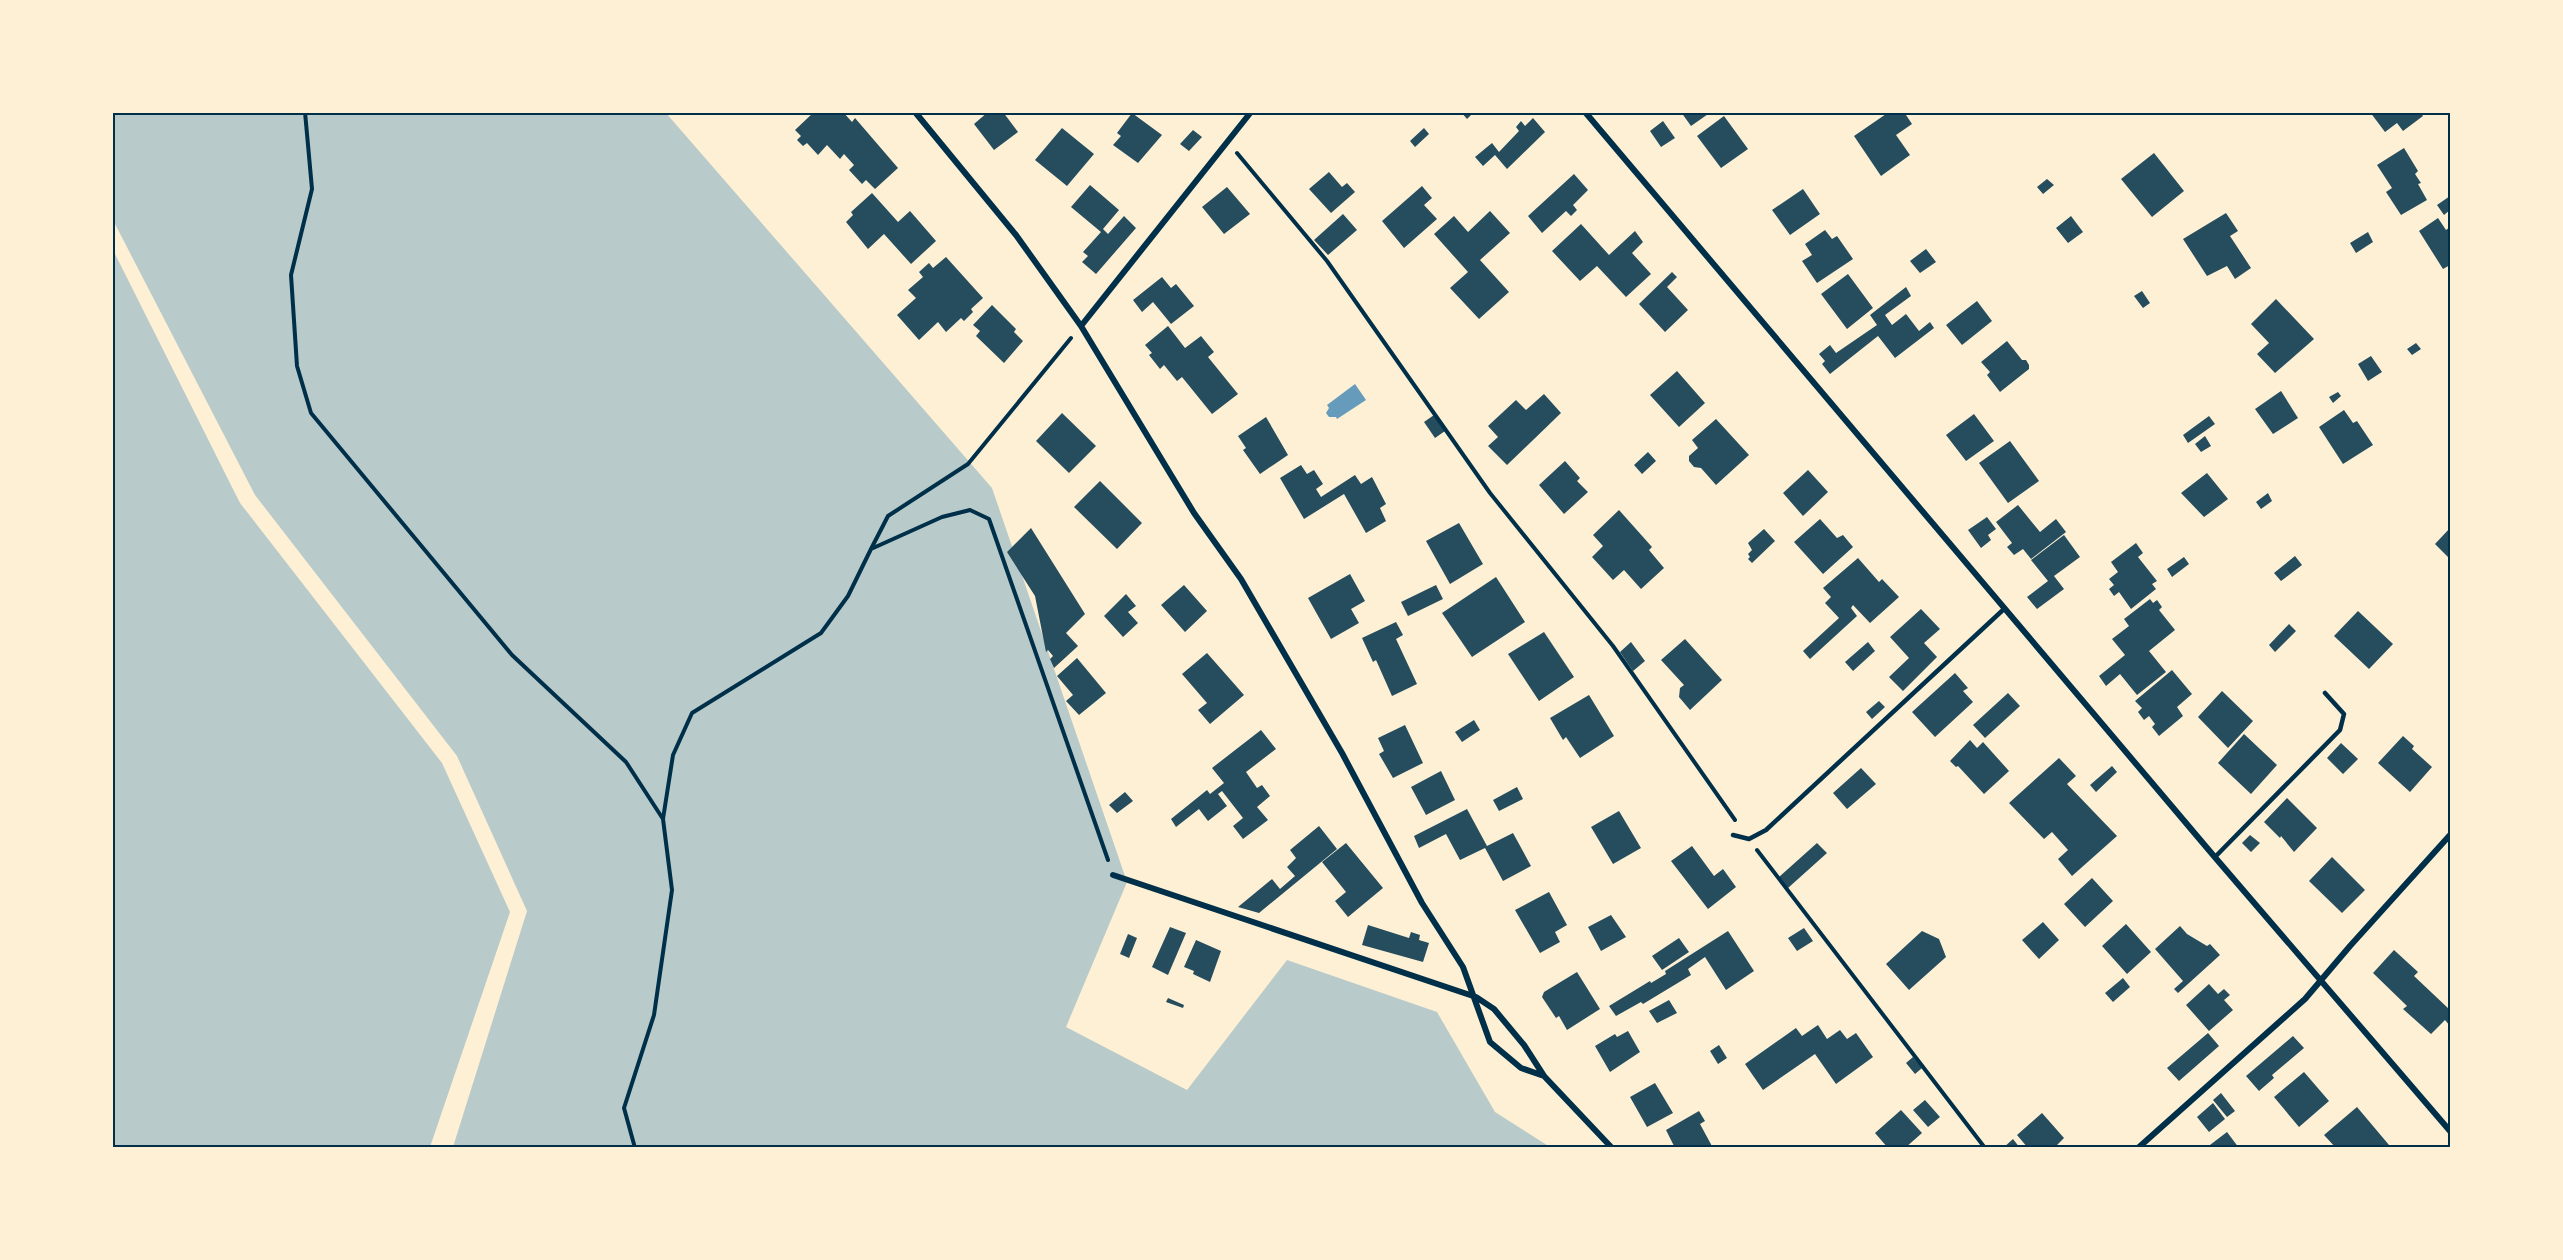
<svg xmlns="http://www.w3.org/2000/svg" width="2563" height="1260" font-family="'Asap Condensed',sans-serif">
	<rect width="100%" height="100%" fill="#fdf0d5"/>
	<path fill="#b9caca" d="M113 113H666L992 488 1127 882 1066 1027 1187 1090 1287 960 1437 1012 1495 1112 1550 1147H453L527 911 457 756 255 495 113 220Z
		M112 248 240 503 442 763 510 912 430 1147H113Z"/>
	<path fill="#669bbc" d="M1355 384 1366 400 1337 419 1336 417H1329L1326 413 1329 408 1327 405Z"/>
	<path fill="#264d5e" d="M814 112H843L852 122 855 118 898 168 875 189 866 180 862 184 849 170 854 165 844 154 840 159 827 145 818 155 807 143 803 146 797 140 801 136 795 130Z
		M988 112H1003L1018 132 994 150 974 124Z
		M1461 112H1474L1467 119Z
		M1681 112H1711L1691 126Z
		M1889 112H1904L1912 124 1896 135 1910 155 1881 176 1854 136Z
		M2370 112H2420L2423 116 2403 131 2397 123 2385 132Z
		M1132 113 1162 135 1138 163 1113 145 1121 136 1117 133Z
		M1724 116 1748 149 1721 168 1697 136Z
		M1533 118 1545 132 1507 169 1495 155 1483 166 1475 157 1492 143 1499 152 1519 131 1516 127 1521 121 1525 126Z
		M1663 121 1675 138 1661 147 1650 131Z
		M1062 128 1094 154 1067 186 1035 160Z
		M1424 128 1429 134 1415 147 1410 141Z
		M1193 130 1202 137 1189 151 1180 144Z
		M2404 148 2418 171 2415 174 2421 183 2418 184 2427 200 2401 215 2386 192 2392 188 2377 165Z
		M2154 153 2184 191 2152 217 2121 179Z
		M1329 172 1342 187 1347 183 1355 192 1331 213 1309 189Z
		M1574 174 1588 190 1573 205 1577 210 1571 216 1566 211 1542 233 1528 216Z
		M2047 179 2054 185 2043 194 2037 187Z
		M1090 185 1119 210 1103 229 1108 234 1124 216 1136 228 1096 274 1082 262 1088 256 1083 252 1101 232 1071 207Z
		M1422 186 1432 198 1424 205 1437 219 1404 248 1382 221Z
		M1227 187 1250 214 1224 234 1202 207Z
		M1803 189 1820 214 1790 235 1772 210Z
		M872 193 898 222 910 211 936 241 911 264 884 234 868 249 846 222 853 215 851 212Z
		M2450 196V210L2444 215 2437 205Z
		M1490 211 1510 233 1480 260 1509 292 1479 319 1450 288 1468 272 1434 234 1454 216 1468 232Z
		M2226 213 2238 231 2230 236 2251 268 2235 279 2227 266 2207 276 2183 239Z
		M1343 214 1357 230 1328 255 1314 240Z
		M2071 216 2083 232 2068 243 2056 228Z
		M2438 218 2446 230 2450 227V265L2443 269 2419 231Z
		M1581 224 1609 255 1635 231 1643 242 1632 253 1651 274 1626 297 1597 266 1580 281 1552 251Z
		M1825 230 1832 239 1837 236 1853 259 1817 283 1802 261 1812 255 1805 244Z
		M2368 232 2373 242 2356 253 2350 243Z
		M1926 249 1936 262 1920 273 1910 261Z
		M946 257 983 298 971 309 973 312 964 321 961 318 946 332 938 322 919 340 897 315 916 298 908 290 923 277 919 272 929 263 933 268Z
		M1672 272 1677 277 1667 287 1688 310 1665 332 1639 304Z
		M1848 274 1873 308 1847 329 1821 294Z
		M1162 277 1171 288 1176 284 1194 306 1171 324 1153 302 1142 312 1133 300Z
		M1906 287 1911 296 1885 315 1892 325 1906 314 1919 331 1930 322 1934 328 1895 358 1878 336 1830 374 1822 364 1825 361 1819 354 1830 345 1836 353 1877 325 1870 315Z
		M2142 291 2150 303 2143 308 2134 296Z
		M2276 299 2314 339 2275 373 2257 354 2269 343 2251 324Z
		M1977 301 1992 321 1962 345 1946 325Z
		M992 305 1016 329 1014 332 1023 341 1004 363 976 336 980 331 973 325Z
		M1168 326 1185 348 1201 336 1214 352 1208 357 1238 394 1212 414 1182 377 1177 381 1164 365 1160 369 1149 355 1152 353 1145 345Z
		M2007 341 2022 360H2026L2029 365V369L2000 392 1987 375 1990 372 1981 362Z
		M2416 343 2421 349 2412 355 2407 349Z
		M2371 356 2382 372 2368 381 2358 364Z
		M1677 371 1705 403 1679 427 1650 395Z
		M2281 391 2298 418 2273 434 2255 409Z
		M2338 392 2341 396 2333 403 2329 397Z
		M1544 394 1561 413 1507 465 1488 446 1498 437 1488 426 1516 400 1526 410Z
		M2344 410 2353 423 2357 421 2373 445 2343 464 2319 427Z
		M1062 413 1096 446 1069 473 1036 441Z
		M1974 414 1994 441 1966 461 1946 435Z
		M1434 415 1445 431 1435 438 1424 422Z
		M2209 416 2215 424 2188 443 2183 435Z
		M1266 417 1288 455 1260 474 1243 450 1246 448 1238 436Z
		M1716 419 1749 455 1716 485 1701 468 1694 467 1689 461V456L1698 448 1692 440Z
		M2205 436 2211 446 2201 452 2195 444Z
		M2010 441 2039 481 2008 503 1979 463Z
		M1648 452 1656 461 1642 474 1634 465Z
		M1565 461 1580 478 1577 481 1588 492 1564 514 1539 485Z
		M1301 465 1307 474 1314 470 1323 484 1316 489 1321 497 1355 475 1361 484 1372 477 1386 504 1380 508 1386 521 1366 533 1344 494 1304 519 1280 478Z
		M1808 470 1828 492 1803 516 1783 493Z
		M2207 473 2228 499 2204 517 2181 493Z
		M1100 481 1142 523 1117 549 1074 507Z
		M2268 493 2272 501 2261 509 2256 502Z
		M2018 505 2040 532 2056 519 2066 532 2031 559 2023 549 2014 555 2007 547 2012 543 1996 522Z
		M1619 510 1652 547 1649 550 1664 568 1641 589 1624 570 1613 580 1592 557 1603 546 1593 535Z
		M1987 517 1996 529 1988 535 1991 540 1981 548 1968 530Z
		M1820 519 1837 538 1843 535 1853 547 1823 574 1794 542Z
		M1459 523 1483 564 1450 584 1426 541Z
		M1031 528 1085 614 1066 633 1078 646 1054 668 1050 659 1053 656 1048 650 1046 652 1035 596 1007 552Z
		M2450 528V559L2435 544Z
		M1764 529 1775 541 1752 563 1748 559 1750 557 1748 554 1752 550 1748 543Z
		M2064 535 2080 557 2054 576 2064 589 2037 609 2027 597 2048 581 2031 560Z
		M2136 543 2143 553 2138 557 2157 581 2152 584 2156 589 2131 609 2119 592 2114 596 2109 589 2114 585 2109 579 2118 572 2111 562Z
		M2295 556 2302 565 2281 581 2274 573Z
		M2184 557 2189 564 2172 577 2167 569Z
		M1858 558 1879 582 1882 579 1899 597 1870 623 1853 605 1851 608 1857 616 1810 659 1803 651 1839 618 1825 603 1831 597 1823 588Z
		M1350 574 1365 601 1351 609 1359 623 1331 639 1308 598Z
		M1496 577 1525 622 1472 657 1442 613Z
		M1184 585 1207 611 1185 632 1161 605Z
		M1436 585 1443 599 1408 616 1401 602Z
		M1126 594 1136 606 1128 612 1138 623 1123 637 1104 616Z
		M2150 599 2153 603 2157 600 2162 607 2159 610 2175 630 2149 651 2166 672 2137 695 2120 674 2106 686 2099 676 2125 655 2112 639 2129 626 2124 619Z
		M1921 609 1940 629 1924 643 1937 657 1903 691 1889 677 1909 658 1890 637Z
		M2358 611 2393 644 2369 669 2334 636Z
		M1396 622 1403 635 1396 639 1417 684 1392 696 1376 660 1373 662 1362 638Z
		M2289 624 2296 631 2275 652 2269 645Z
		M1544 632 1574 677 1539 701 1508 654Z
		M1685 639 1722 680 1690 710 1679 697 1680 688 1684 685 1661 660Z
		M1631 642 1645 661 1633 671 1620 652Z
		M1868 642 1875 651 1853 671 1845 662Z
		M1207 653 1244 695 1210 724 1198 710 1207 703 1182 674Z
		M1077 658 1106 693 1079 715 1066 701 1073 695 1057 676Z
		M2172 670 2192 694 2177 707 2183 716 2159 736 2152 727 2155 724 2149 716 2144 720 2138 712 2142 708 2135 701Z
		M1955 673 1968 688 1963 691 1973 702 1935 737 1912 712Z
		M2222 691 2253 721 2228 748 2198 717Z
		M2008 693 2020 706 1985 738 1973 725Z
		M1589 695 1614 736 1580 758 1566 737 1563 740 1550 718Z
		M1879 701 1885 707 1872 719 1866 712Z
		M1474 720 1480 730 1462 742 1455 732Z
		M1405 725 1423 763 1393 778 1379 754 1384 751 1378 738Z
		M1261 730 1276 749 1246 772 1257 788 1262 785 1270 796 1257 807 1268 820 1243 839 1233 826 1243 818 1222 791 1218 794 1227 806 1208 821 1199 809 1176 827 1171 819 1207 790 1210 794 1224 783 1212 768Z
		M2244 734 2277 765 2251 794 2218 763Z
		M2403 736 2414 746 2412 749 2432 767 2410 792 2378 763Z
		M1970 740 1977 748 1983 742 2009 771 1984 794 1958 766 1956 767 1950 761Z
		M2341 743 2358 759 2343 774 2327 758Z
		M2059 758 2076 776 2067 784 2117 836 2072 876 2058 859 2068 850 2052 832 2044 839 2009 803Z
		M2112 766 2117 772 2096 792 2090 785Z
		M1861 768 1876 784 1847 809 1833 793Z
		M1441 771 1455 800 1426 815 1411 787Z
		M1517 787 1523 799 1499 811 1493 800Z
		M1125 792 1133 801 1117 813 1109 805Z
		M2287 798 2317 828 2294 852 2281 836 2280 838 2264 822Z
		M1467 809 1487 846 1513 833 1531 866 1503 881 1485 848 1460 860 1446 834 1419 848 1414 836Z
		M1619 811 1641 848 1613 864 1591 827Z
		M1319 826 1337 849 1259 913 1238 907 1272 879 1280 889 1295 876 1287 867 1296 858 1290 850Z
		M2250 835 2260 843 2251 852 2242 843Z
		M1346 843 1383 888 1348 917 1335 901 1346 892 1322 862Z
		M1817 843 1827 853 1788 888 1779 877Z
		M1692 846 1714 876 1723 869 1736 887 1708 909 1671 861Z
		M2332 857 2365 890 2342 913 2309 881Z
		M2092 878 2113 901 2085 927 2064 904Z
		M1549 892 1567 925 1555 932 1560 942 1540 953 1515 910Z
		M1611 915 1626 937 1601 951 1588 927Z
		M2043 922 2059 940 2039 959 2022 940Z
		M2126 924 2151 952 2127 974 2102 946Z
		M1368 925 1409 938 1411 932 1420 935 1419 940 1429 943 1423 962 1362 945Z
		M2180 926 2187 934 2207 946 2210 944 2220 955 2178 993 2174 989 2183 981 2155 949Z
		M1170 927 1186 933 1168 975 1152 967Z
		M1804 928 1813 941 1797 951 1788 938Z
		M1728 931 1754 971 1726 990 1705 957 1688 969 1691 975 1643 1004 1641 1002 1616 1016 1609 1006 1650 981 1651 983 1666 974 1665 971Z
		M1922 931 1939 939 1946 957 1909 990 1886 964Z
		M1128 934 1137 938 1129 958 1120 954Z
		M1679 938 1689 952 1662 970 1652 956Z
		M1196 940 1221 951 1210 982 1193 974 1194 971 1184 967Z
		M2394 950 2418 972 2414 976 2450 1010V1026L2445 1020 2431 1034 2403 1009 2407 1006 2373 973Z
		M1577 972 1600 1009 1567 1030 1559 1016 1556 1018 1542 997 1544 992Z
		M2123 978 2130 987 2113 1002 2105 993Z
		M2209 984 2218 994 2224 989 2230 995 2224 1000 2233 1010 2209 1031 2186 1005Z
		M1168 998 1184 1005 1183 1008 1166 1002Z
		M1669 1000 1677 1013 1657 1023 1649 1011Z
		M1818 1025 1827 1039 1840 1030 1847 1039 1856 1033 1873 1057 1836 1084 1815 1054 1763 1090 1745 1064 1796 1028 1802 1036Z
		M1628 1031 1640 1052 1610 1072 1595 1046 1615 1034 1617 1037Z
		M2208 1033 2219 1046 2179 1081 2167 1068Z
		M2293 1036 2304 1048 2272 1075 2274 1078 2259 1091 2246 1076Z
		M1719 1045 1727 1058 1718 1064 1710 1051Z
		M1913 1057 1922 1068 1915 1074 1906 1063Z
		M2304 1072 2329 1101 2299 1127 2274 1097Z
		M1655 1083 1673 1113 1647 1127 1630 1097Z
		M2221 1093 2235 1111 2227 1117 2213 1100Z
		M1925 1100 1940 1117 1928 1127 1913 1110Z
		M2213 1103 2225 1119 2209 1132 2197 1117Z
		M2357 1107 2389 1145 2386 1148H2336L2324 1135Z
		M1901 1110 1922 1133 1905 1148H1888L1875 1133Z
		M1699 1111 1705 1121 1700 1124 1713 1148H1675L1666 1130Z
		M2042 1113 2064 1138 2054 1148H2028L2017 1135Z
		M2227 1132 2239 1148H2206Z
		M2013 1139 2020 1148H2003Z"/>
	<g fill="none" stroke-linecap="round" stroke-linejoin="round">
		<path stroke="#003049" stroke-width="4" d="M305 112 312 189 291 275 297 366 311 413 512 655 626 762 663 819 672 890 654 1015 624 1108 635 1148
			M1237 153 1327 261 1490 493 1613 646 1735 820
			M871 549 888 516 968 464 1071 338
			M663 819 673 755 692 713 821 633 848 596 871 549 942 517 970 510 989 519 1108 860
			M1757 850 1985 1148"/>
		<path stroke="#003049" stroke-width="4.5" d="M1733 835 1749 839 1766 830 2004 609
			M2215 857 2340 730 2344 714 2325 693"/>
		<path stroke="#003049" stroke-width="6" d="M915 112 1016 235 1081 326 1194 513 1241 579 1342 753 1422 903 1463 967 1490 1042 1521 1068 1544 1076
			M1585 112 2213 855 2450 1131
			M1081 326 1251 112
			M1113 875 1476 997 1494 1009 1524 1045 1544 1076 1612 1148
			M2138 1148 2305 999 2350 946 2450 835"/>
	</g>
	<rect width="2563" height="1260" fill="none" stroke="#fdf0d5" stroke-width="228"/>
	<rect x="114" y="114" width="2335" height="1032" fill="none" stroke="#003049" stroke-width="2"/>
</svg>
